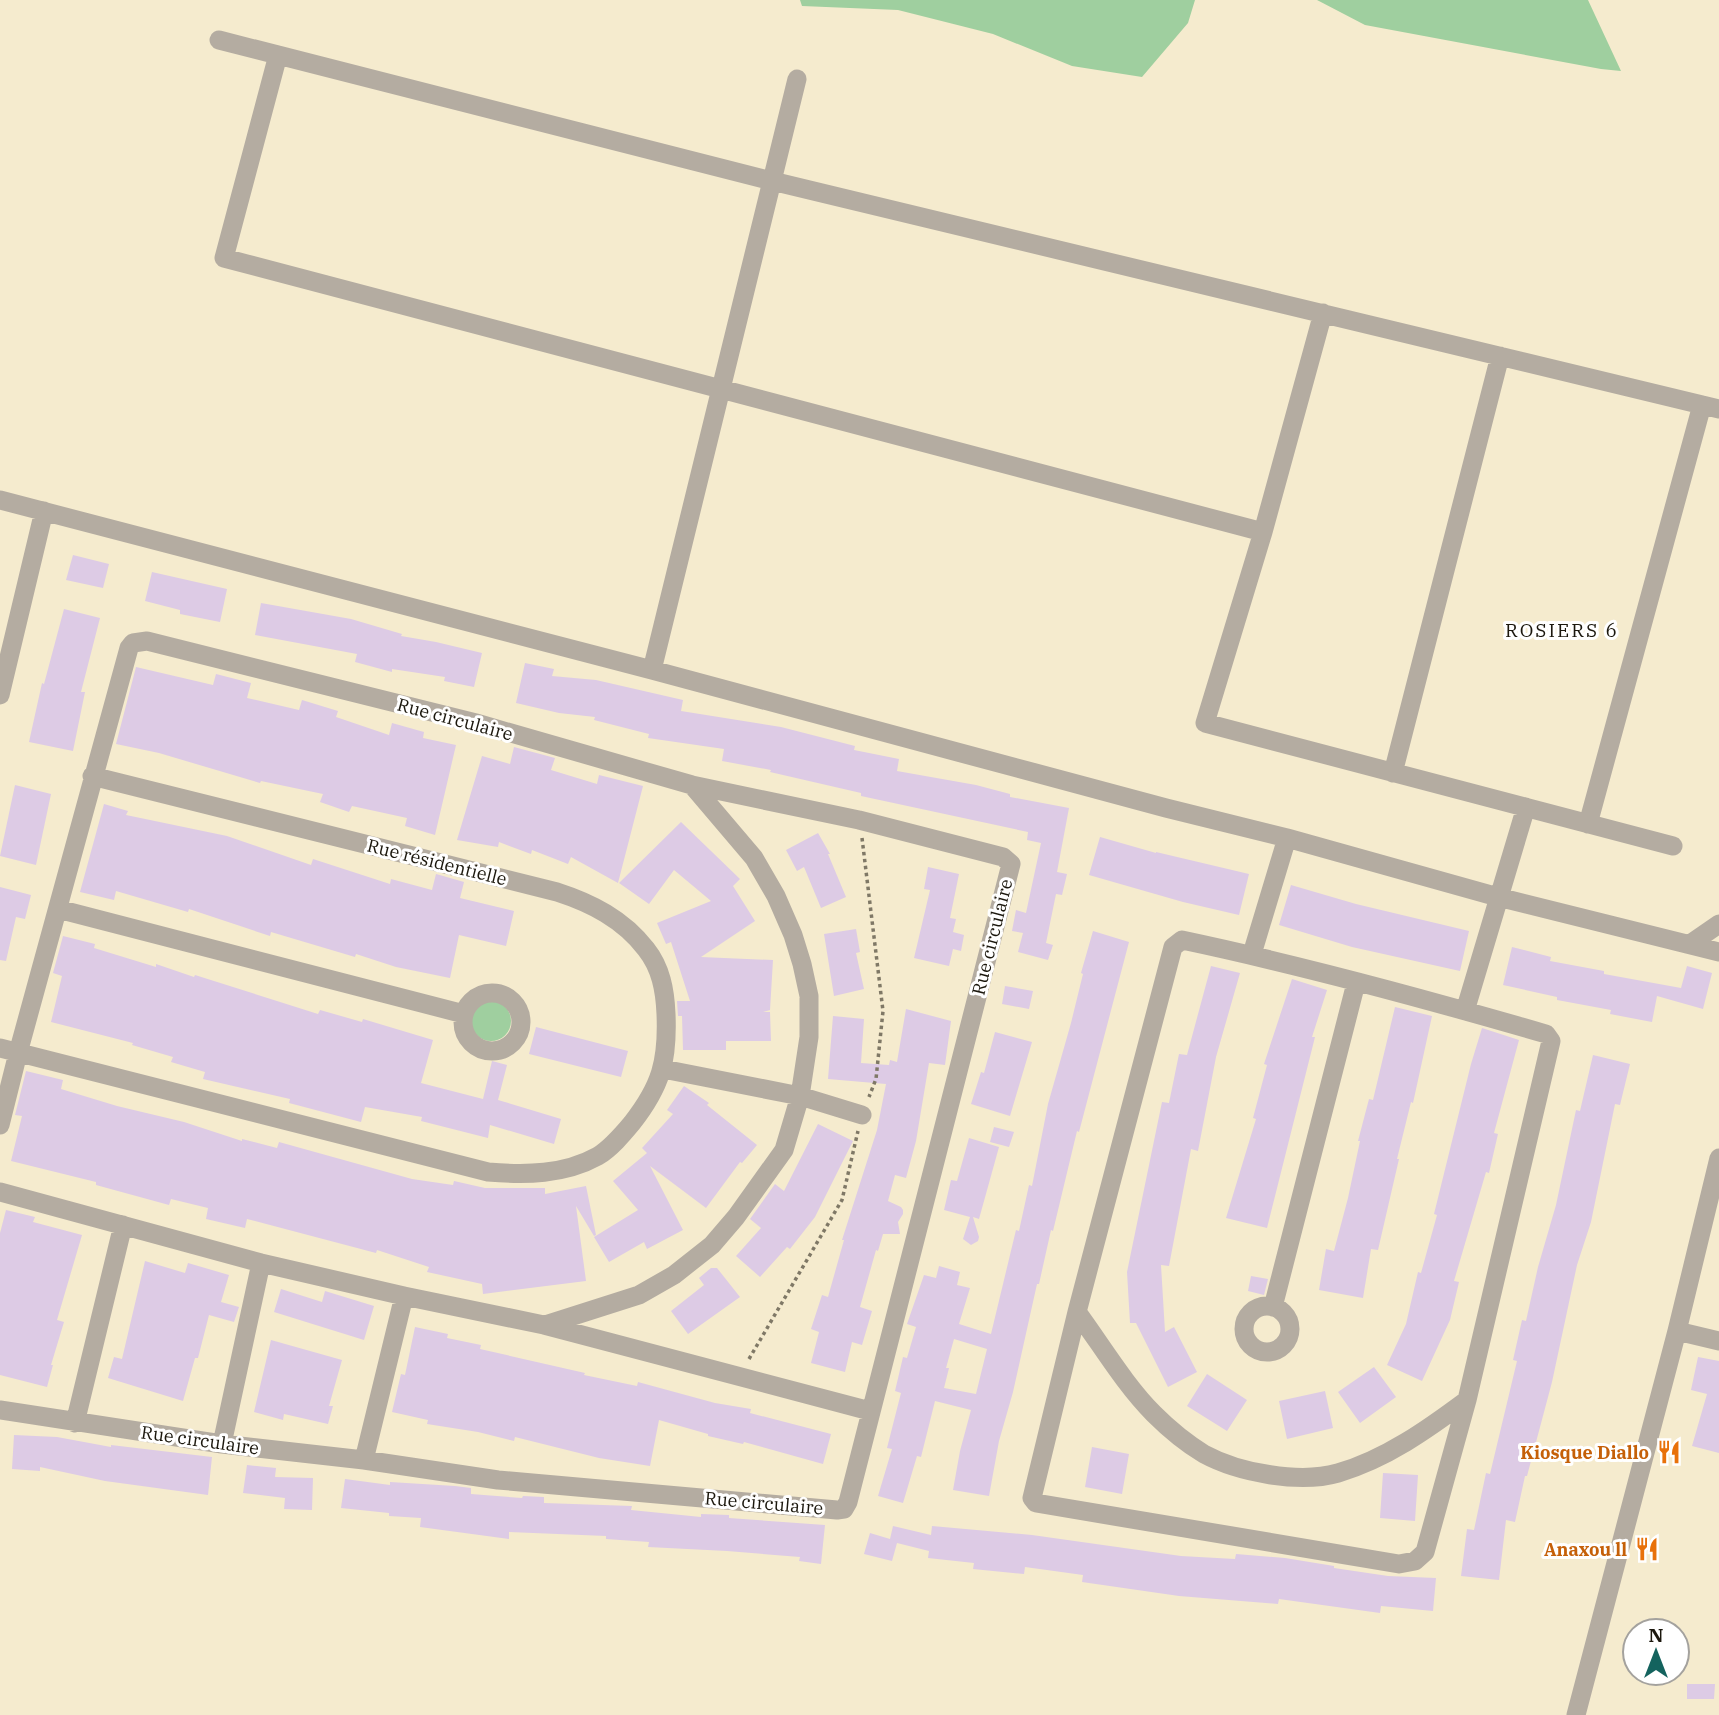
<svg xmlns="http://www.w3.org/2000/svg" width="1719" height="1715" font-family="'IBM Plex Serif',serif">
	<rect width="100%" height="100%" fill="#f5ebce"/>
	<path fill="#9fcf9f" d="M800 0H1195L1188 23 1142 77 1072 66 993 34 898 10 802 6Z
		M1317 0H1588L1621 71 1601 69 1365 25Z
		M471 1021a20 20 0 1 1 40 0a20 20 0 1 1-40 0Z"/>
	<path fill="#ddcbe5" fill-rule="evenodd" d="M73 555 109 564 103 588 66 580Z
		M152 572 227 589 220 622 180 614V610L145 601Z
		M261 603 351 619 402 634 401 636 436 642 482 653 474 687 444 681 445 677 392 669V672L355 662 357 654 255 635Z
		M64 609 100 618 81 692H85L73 751 29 742 42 683 44 684Z
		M525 663 554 669 552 676 596 680 683 700 681 711 781 727 855 746 854 750 899 759 897 771 976 785 1010 794V797L1069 808 1057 872 1067 874 1062 895 1056 894 1046 943 1053 945 1048 960 1018 952 1023 933 1012 931 1016 910 1026 913 1041 843 1027 840 1028 832 861 796V793L770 772 771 770 722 761 724 749 648 738 649 734 594 720 595 717 559 713 516 703Z
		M136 667 213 685 216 674 251 683 247 698 299 710 302 700 338 711 336 717 389 735 392 723 424 732 423 738 456 745 435 835 405 826 407 818 352 806 349 812 320 802 323 794 261 781 260 783 159 753 116 744Z
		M514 747 555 758 551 770 597 784 599 775 643 786 618 883 571 857 568 864 532 850 531 854 499 842 498 847 457 840 482 756 510 764Z
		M15 785 51 794 36 865 0 856Z
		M104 804 128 811 126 815 227 836 311 865 313 859 390 884 391 879 432 890 436 874 464 882 460 898 514 911 506 946 459 935 450 978 396 967 356 954 355 957 271 932 270 936 189 909 188 912 116 891 114 900 80 892Z
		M681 822 740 879 733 886 755 921 701 957 773 960 770 1010 763 1012H770L771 1041H726V1050H683L682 1016H678L677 1001H690L671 942 666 944 657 923 711 901 674 870 649 904 619 883Z
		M818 833 830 854H828L846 897 821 908 804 867 797 871 786 850Z
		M1100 837 1156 853V852L1249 874 1239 915 1183 902 1089 875Z
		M928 867 959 874 950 918 956 919 953 932 964 935 961 951 953 949 949 966 914 958 930 890 924 889Z
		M1291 885 1356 904 1469 931 1460 971 1352 947 1279 925Z
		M0 887 31 895 25 919 16 917 6 961 0 960Z
		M856 929 860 952 856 953 864 989 834 996 824 934Z
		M1093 931 1129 942 1079 1132 1077 1131 1053 1231 1051 1230 1039 1284H1037L1013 1392 999 1441 989 1496 953 1490 960 1451 971 1410 935 1401 921 1457 917 1456 903 1503 878 1496 892 1449 887 1448 901 1393 895 1391 903 1357 907 1358 916 1327 907 1324 924 1275 936 1278 939 1266 960 1272 957 1285 970 1288 959 1324 991 1334 1016 1230 1019 1231 1029 1185 1032 1186 1048 1104 1071 1023 1083 974 1081 973ZM954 1339 987 1349 976 1394 944 1388 949 1368H946Z
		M63 936 95 944 94 948 156 967V964L194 977 195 975 318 1014 320 1010 362 1022 363 1019 433 1040 421 1083 483 1099 492 1061 507 1065 498 1100 561 1119 554 1144 490 1125 488 1138 421 1121 422 1117 365 1107 361 1122 289 1103 290 1099 203 1079 205 1072 171 1062 173 1057 132 1045 133 1043 51 1022 62 976 53 973Z
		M1512 947 1551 957 1550 961 1604 971V974L1681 988 1687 966 1712 973 1703 1009 1657 996 1652 1022 1610 1014 1611 1010 1557 1000V997L1503 985Z
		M1211 966 1240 973 1216 1057 1198 1151 1191 1149 1169 1266 1161 1265 1165 1332 1174 1327 1197 1372 1168 1387 1136 1323H1130L1127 1272 1162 1102 1169 1103 1179 1054 1187 1055Z
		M1292 979 1327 990 1312 1037H1315L1267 1228 1226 1218 1256 1119 1253 1118 1267 1065 1264 1064Z
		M1005 986 1033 991 1029 1009 1002 1004Z
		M1395 1007 1432 1016 1413 1103 1411 1102 1397 1159H1399L1378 1250 1371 1249 1363 1298 1319 1290 1326 1249 1334 1251 1348 1198 1360 1141H1358L1369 1099 1373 1100Z
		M906 1009 951 1021 945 1065 929 1063 916 1141 906 1178 895 1175 888 1201 901 1207 903 1210V1214L898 1222 900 1234H883L878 1251 876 1250 860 1307 872 1311 862 1345 852 1342 845 1372 811 1363 819 1332 811 1329 822 1295 828 1297 844 1240H842L877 1130 886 1084 828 1079 833 1016 864 1019 861 1063 889 1065 890 1060 897 1062Z
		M536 1027 628 1051 621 1077 529 1054Z
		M1482 1028 1519 1040 1494 1133 1498 1134 1489 1173 1486 1172 1454 1281 1459 1282 1450 1320 1422 1381 1387 1365 1406 1324 1418 1272 1421 1273 1437 1215 1434 1214 1471 1064Z
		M995 1032 1032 1042 1010 1116 971 1104 981 1072 984 1073Z
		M1593 1055 1630 1064 1620 1105 1615 1104 1591 1222 1577 1265 1552 1382 1527 1476H1525L1515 1522 1506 1520 1499 1580 1461 1576 1467 1529 1474 1530 1486 1473 1490 1474 1517 1361 1513 1360 1522 1320 1526 1321 1538 1267 1556 1205 1576 1110 1580 1111Z
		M26 1071 63 1080 61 1089 117 1106 184 1122 242 1141V1139L277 1148 279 1142 412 1179 453 1185 454 1181 485 1188H545V1194L586 1186 596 1235 594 1236 576 1206 586 1281 483 1294 482 1284 427 1272 429 1267 377 1250 376 1253 247 1219 245 1228 206 1219 208 1208 171 1199 169 1205 96 1185V1182L11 1161 22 1116 15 1115Z
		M684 1086 709 1103 707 1105 757 1145 742 1163 740 1162 706 1208 650 1166 683 1230 647 1249 644 1242 609 1262 594 1237 638 1210 613 1181 647 1153 642 1148 673 1114 667 1110Z
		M818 1124 853 1141 815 1217 790 1249 787 1247 760 1277 736 1256 761 1228 750 1219 775 1184 784 1191Z
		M994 1127 1014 1132 1009 1147 990 1142Z
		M969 1138 999 1147 979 1219 973 1217 979 1237 978 1241 971 1245 963 1239 970 1217 944 1210 951 1180 957 1181Z
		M6 1210 35 1217 33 1222 82 1235 57 1320 64 1322 51 1365H53L47 1387 0 1375V1233Z
		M145 1261 185 1273 188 1263 229 1275 221 1302 239 1307 234 1322 209 1315 198 1358H195L183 1401 108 1378 114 1357 122 1359Z
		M711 1268H717L740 1297 688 1334 671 1311 704 1285 699 1278Z
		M1251 1276 1268 1279 1264 1295 1248 1291Z
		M281 1289 322 1302 325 1291 374 1306 364 1340 274 1312Z
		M415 1327 448 1334 447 1338 481 1345 480 1349 585 1373 584 1375 637 1386 638 1382 715 1403 751 1409 750 1413 831 1434 823 1464 744 1442 743 1444 708 1436V1434L659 1420 650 1466 599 1458 515 1437 514 1441 478 1432 427 1424 428 1420 392 1412 401 1374 405 1375Z
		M271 1340 342 1360 329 1406H333L328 1424 284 1414 283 1420 254 1412Z
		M1698 1357 1719 1361V1453L1692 1446 1707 1394 1691 1390Z
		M1374 1367 1396 1397 1360 1423 1338 1392Z
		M1207 1374 1247 1400 1227 1431 1187 1406Z
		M1325 1391 1333 1428 1287 1439 1279 1401Z
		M14 1435 57 1437 111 1447V1445L212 1457 208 1495 105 1481 40 1467V1471L12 1469Z
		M1092 1447 1129 1454 1122 1494 1085 1487Z
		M247 1465 276 1468 275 1477 313 1478 312 1510 284 1509 285 1498 243 1493Z
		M1383 1473 1418 1475 1415 1521 1380 1518Z
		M345 1479 390 1485V1482L455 1486 471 1488V1494L522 1498 523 1496 544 1497V1503L632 1506 631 1510 701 1517V1514L729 1515V1518L825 1525 821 1564 799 1561 800 1557 727 1551 648 1547 649 1542 606 1539V1536L509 1532V1539L420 1527 421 1518 389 1516V1513L341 1508Z
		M893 1526 931 1535 932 1526 1032 1535 1181 1556 1235 1559 1236 1554 1285 1558 1334 1566V1568L1388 1576 1436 1578 1433 1611 1381 1606 1380 1613 1279 1599 1278 1604 1179 1596 1082 1582 1083 1575 1025 1567 1024 1574 973 1569 974 1563 928 1558 929 1551 897 1543 892 1561 864 1554 870 1533 890 1539Z
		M1687 1684H1715L1714 1699H1687Z"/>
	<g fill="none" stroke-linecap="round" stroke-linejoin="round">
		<path stroke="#7f7866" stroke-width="3.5" stroke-dasharray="3.5 3.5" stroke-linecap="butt" d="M862 838 883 1011 876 1079 869 1097
			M749 1359 842 1200 858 1131"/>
		<path stroke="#b4aca1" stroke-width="19" d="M219 40 772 181 1719 409
			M278 55 224 258 1263 532
			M1323 313 1263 532 1205 723 1673 846
			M0 500 652 670 1166 808 1287 838 1498 897 1719 952
			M652 670 797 79
			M0 695 44 511
			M1393 773 1500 356
			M1588 824 1702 405
			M58 909 464 1014
			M1182 940C1305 966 1426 999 1546 1034L1551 1041 1467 1400 1425 1552 1415 1561 1399 1564 1036 1503 1032 1498 1077 1312 1173 947Z
			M1690 944 1719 924
			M1252 954 1287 838
			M463 1022a29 29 0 1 1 58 0a29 29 0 1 1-58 0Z
			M1465 1011 1526 807
			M0 1048 488 1172C525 1175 564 1175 598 1156 611 1148 622 1135 632 1123 661 1086 668 1061 666 1014 665 990 661 968 646 949 623 919 591 903 557 892L92 776
			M663 1069 800 1096 862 1115
			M0 1125 18 1053 129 648 133 643 147 641 476 723 692 785 859 820 1003 857 1011 864 848 1502 844 1509 837 1510 498 1480 364 1460 222 1444 0 1410
			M0 1192 261 1263 404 1296 544 1325 870 1411
			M1244 1329a23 23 0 1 1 46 0a23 23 0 1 1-46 0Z
			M1273 1307 1356 983
			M1077 1312C1102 1346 1125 1385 1154 1414 1169 1429 1186 1443 1204 1454 1239 1473 1300 1484 1338 1473 1386 1459 1428 1429 1467 1400
			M545 1325 639 1295 674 1275 712 1245 736 1217 784 1150 800 1096 809 1037V996L802 964 793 935 776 896 754 858 692 785
			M1677 1331 1719 1341
			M75 1423 123 1225
			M222 1444 261 1263
			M364 1460 404 1296
			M1576 1715 1677 1331 1719 1158"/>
	</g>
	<defs>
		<g id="restaurant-bare" transform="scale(1.89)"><path d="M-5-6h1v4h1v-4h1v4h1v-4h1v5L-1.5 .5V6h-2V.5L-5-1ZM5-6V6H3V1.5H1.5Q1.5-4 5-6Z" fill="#e8710a" stroke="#fff" stroke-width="2.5" paint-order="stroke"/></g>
	</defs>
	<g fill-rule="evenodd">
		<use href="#restaurant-bare" x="1669" y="1452"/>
		<use href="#restaurant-bare" x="1647" y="1549"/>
	</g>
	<g text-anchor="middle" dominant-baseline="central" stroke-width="6" stroke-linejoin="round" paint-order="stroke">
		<g font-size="18" fill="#1b170d" stroke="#fff">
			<text transform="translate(455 719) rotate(15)">Rue circulaire</text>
			<text transform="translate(437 862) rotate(14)">Rue résidentielle</text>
			<text transform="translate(992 937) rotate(-76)">Rue circulaire</text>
			<text transform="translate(200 1440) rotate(8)">Rue circulaire</text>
			<text transform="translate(764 1503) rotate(5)">Rue circulaire</text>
		</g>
		<g font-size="18" font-weight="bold" fill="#c56008" stroke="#fff" text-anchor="end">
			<text x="1649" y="1452">Kiosque Diallo</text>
			<text x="1627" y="1549">Anaxou ll</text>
		</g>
		<g font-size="19" letter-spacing="2" fill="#1b170d" stroke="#fff">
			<text x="1562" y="630">ROSIERS 6</text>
		</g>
	</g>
	<g transform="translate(1656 1652)"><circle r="33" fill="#ffffff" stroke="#a4a29e" stroke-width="2"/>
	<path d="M0-5L12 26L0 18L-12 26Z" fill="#14635e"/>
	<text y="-10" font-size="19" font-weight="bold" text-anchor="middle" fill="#1b170d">N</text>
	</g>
</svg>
